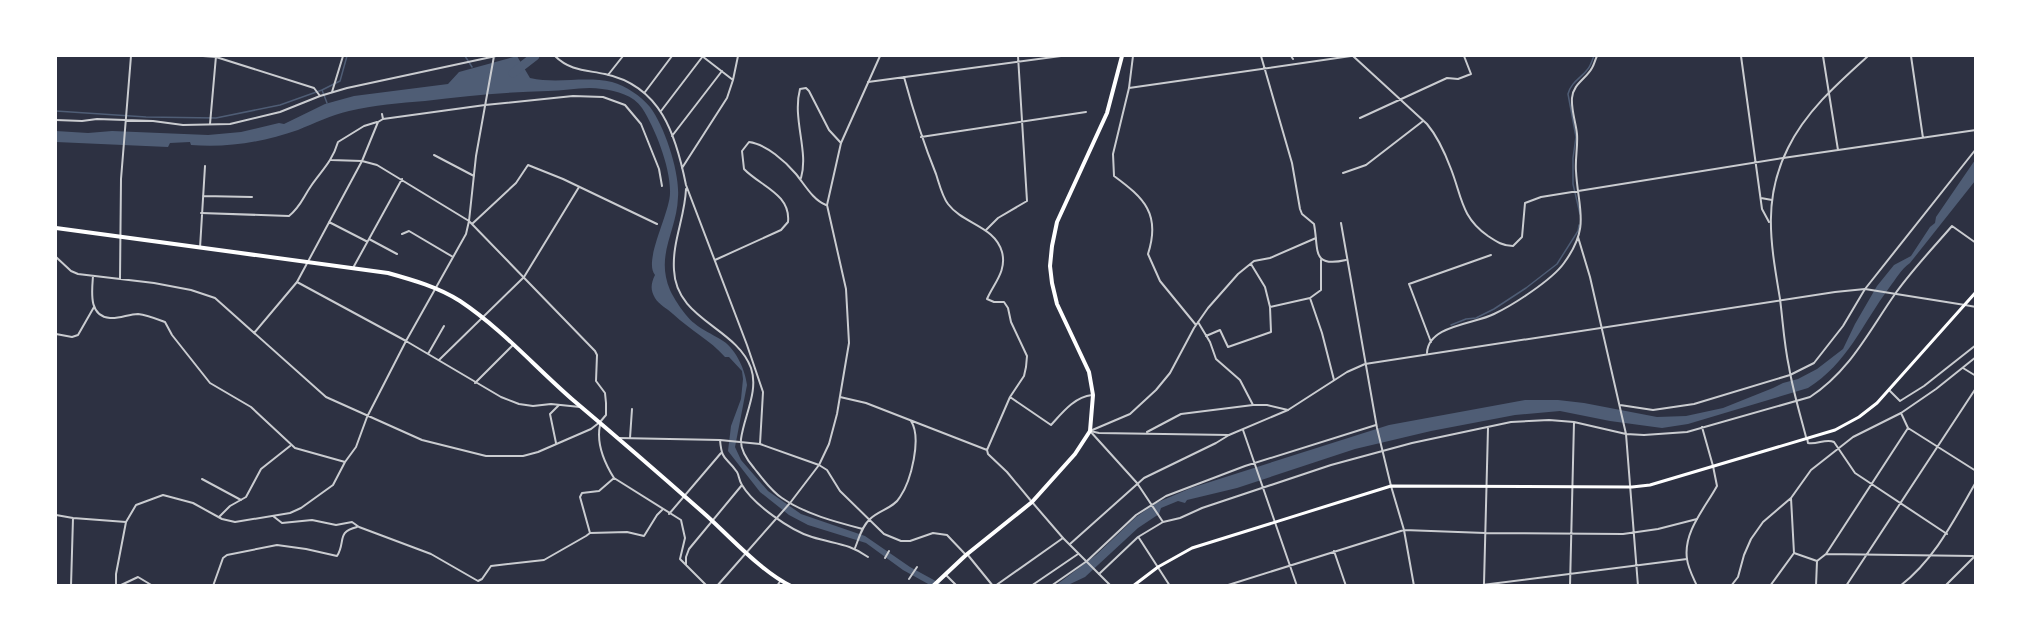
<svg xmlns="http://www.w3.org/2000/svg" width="2031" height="641" font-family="'Public Sans',sans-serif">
	<rect width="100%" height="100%" fill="#2d3142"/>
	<path fill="#4f5d75" d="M517 56 530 78C557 84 585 76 612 82 626 86 641 96 650 107 665 127 680 173 678 197 677 232 655 254 670 290 674 299 686 317 694 323 702 330 712 334 720 339 735 347 745 369 747 385L735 447 741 460 768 491 801 514 865 536 910 567 943 585H930L903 570 866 543 808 525 789 515 760 492 728 451 731 426 741 399 743 379 742 371 729 357H725C710 340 690 330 673 314 667 308 659 305 655 298 650 290 651 283 655 275 643 261 670 213 670 193 671 168 655 128 642 108 633 95 617 91 602 89 584 86 566 91 548 91 507 92 466 96 425 101 400 103 374 105 349 111 331 115 315 123 298 130 263 142 228 148 191 145L190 142 170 143 168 147 56 142V131L88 133 112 131 208 135 241 132 279 123 284 124 325 104 354 96 448 84 459 72Z
		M1975 160V181L1910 263C1901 269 1896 279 1889 288 1863 323 1847 364 1808 388L1688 424 1662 428 1610 421 1560 411 1515 415 1431 431 1355 449 1237 488 1187 500 1185 503 1178 501 1161 508 1159 514 1138 528 1085 577 1068 585 1055 586 1096 555 1136 517 1156 503 1191 488 1389 425 1525 400H1558L1584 403 1657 417 1686 416 1723 408 1773 388 1783 383 1798 379 1817 369 1843 349 1855 324 1877 286 1894 265 1911 256 1930 227 1935 223 1936 217Z"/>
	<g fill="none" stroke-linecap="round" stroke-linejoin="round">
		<path stroke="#4f5d75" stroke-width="1.5" d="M465 56 472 67
			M327 103 322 90 340 81 347 56
			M56 111 146 117 216 118 280 105 322 90
			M1580 214 1573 184V158L1576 137 1568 94C1571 82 1581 78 1587 70 1591 66 1592 60 1594 56
			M1451 325 1466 319 1476 318 1494 309 1526 288 1557 264 1578 231 1579 225"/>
		<path stroke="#4f5d75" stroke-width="9" d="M513 73 535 56"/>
		<path stroke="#caccd0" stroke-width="2" d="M203 56 216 57 314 88 320 96
			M555 56C570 71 586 70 605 74 661 86 676 135 686 185L747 345 763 392 760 444
			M702 56 733 80
			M1133 56 1129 88 1113 154 1114 176C1144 198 1161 214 1148 254L1160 281 1196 325
			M1261 56 1292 163 1300 209 1302 214 1314 224C1319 250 1311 268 1346 260
			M1353 56 1427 124C1438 137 1445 153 1451 169 1462 197 1461 217 1488 236 1497 242 1503 246 1513 246L1522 237 1525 203 1541 197 1783 158 1976 130
			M1741 56 1762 209 1769 222
			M1823 56 1838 150
			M1911 56 1923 138
			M608 75 623 56
			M904 77C913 110 923 142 936 174 939 183 942 196 948 204 963 224 995 226 1002 252 1007 271 994 283 987 299L994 302H1004L1008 308 1011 322 1027 356 1026 367 1024 376 1010 397 987 450
			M868 82 1061 56
			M1129 88 1351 56
			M332 92 343 56
			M645 92 672 56
			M661 111 703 56
			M1360 118 1447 78 1458 79 1471 74 1464 56
			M383 119 485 105 573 96 603 97 625 105 641 124 659 169 662 186
			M56 120 82 121 97 119 153 121 183 125 230 124 280 112 320 96 347 88 496 56
			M210 124 216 56
			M672 136 722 71
			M921 137 1086 112
			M434 155 474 176
			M682 168 727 98 733 80 738 56
			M1343 173 1366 165 1423 121
			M801 178C809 151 792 119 800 89L806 88 809 91 829 130 841 143
			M686 189C685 217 672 242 674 270 676 320 736 327 751 368 759 391 744 416 741 439 740 449 748 461 754 468 762 478 771 491 782 498 805 514 836 522 863 529
			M203 196 252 197
			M1761 198 1772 200
			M201 213 289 216C301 206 302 199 311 186 322 170 332 162 338 142L364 126 377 122
			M329 222 366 241
			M472 224 516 183 528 165 563 179 657 224
			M986 230 998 218 1027 201 1018 56
			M402 234 409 231 453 257
			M1578 237 1590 277 1626 434 1638 586
			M369 239 397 254
			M200 248 205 166
			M56 257 71 271 78 274 154 283 191 290 215 298 326 397 422 440 486 456H523L538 452 591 429 600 422 606 415V403L605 393 596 381 597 355 595 351 469 221 377 165 362 161 331 160
			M715 260 781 230 788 222C791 194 760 186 744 169L742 151 749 142C766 144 786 162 796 174 805 185 813 200 826 205
			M1251 264 1265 287 1270 307
			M353 268 402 179
			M93 276C92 291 88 316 110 318 119 319 129 314 138 314 147 315 157 319 165 322L172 335 210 383 251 407 295 448 345 462
			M120 279 121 179 131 56
			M297 282 406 341 501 397 519 404 533 406 551 404 580 407
			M1310 298 1322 333 1334 380
			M1965 305 1976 307
			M1198 322 1210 342 1216 359 1240 380 1253 405
			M254 333 297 282 362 161 378 122 383 119 382 114
			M56 334 72 337 78 335 94 307
			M1206 336 1220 330 1228 347 1271 332 1270 307 1310 298 1321 290V260
			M1431 342 1409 284 1491 255
			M1427 353C1428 325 1475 324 1494 314 1513 305 1552 280 1564 263 1591 226 1578 210 1576 171 1575 159 1578 146 1577 134 1576 123 1571 110 1572 98 1573 84 1586 79 1592 68 1594 65 1595 60 1597 56
			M428 354 444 326
			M439 360 524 277 579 187
			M1963 368 1976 376
			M475 383 513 345
			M1889 390 1900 401 1924 386 1976 345
			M840 397 866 403 987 450 988 454 1007 472 1032 502
			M1010 397 1051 425C1062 413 1074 397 1092 395
			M1620 405 1653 410 1694 404 1790 375 1814 363 1843 326 1865 289 1976 149
			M1901 413 1908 428 1976 471
			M600 425C596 444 604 462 614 478L681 520 685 538 680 559 707 586
			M1702 427 1713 466
			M1243 430 1297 586
			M1147 432 1181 414 1253 405H1267L1288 410
			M619 438 720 440 760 444 819 465 827 470 840 491 884 534 901 541H910L933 533 947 535 966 555
			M630 438 632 409
			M1807 438 1808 443C1817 445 1826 438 1834 442L1855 473 1947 534
			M720 440C722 462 726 456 737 472 739 475 739 481 742 485 753 504 791 531 812 537 834 544 849 543 868 557
			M556 443 550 414 559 405
			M202 479 241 500
			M1391 486 1404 530 1414 586
			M669 514 721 453
			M56 515 73 518 126 522
			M273 516 282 523 312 520 336 525 352 522 359 527 431 554 478 581 482 579 491 566 544 560 586 536 590 533 580 497 582 493 599 491 614 478
			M219 517 230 506 246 497 261 469 290 446
			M1163 522 1137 483 1090 431 1130 414 1156 390 1170 373 1194 328 1208 308 1238 274 1254 261 1270 258 1316 238
			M590 533 627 532 644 536 657 515 662 510
			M1139 538 1170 586
			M1070 544 1144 478 1216 443 1229 435
			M855 548C859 538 862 526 870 519 879 510 894 508 900 497 911 481 922 438 911 421
			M1334 551 1346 586
			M1794 553 1817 561
			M967 554 993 586
			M1826 554 1973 556
			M885 558 889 551
			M686 565V557L689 549 742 485
			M1099 574 1138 537 1163 522 1180 518 1202 508 1331 465 1412 443 1511 422 1549 420 1574 422 1626 434 1644 435 1687 432 1810 397C1850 371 1869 331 1895 294 1912 270 1933 248 1952 226L1976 243
			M946 575 957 586
			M909 579 917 567
			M1484 584 1488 428
			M71 586 73 518
			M116 586V574L126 522 136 505 163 495 193 503 222 519 235 522 290 513 301 508 333 485 345 462 356 447 367 417 406 341 466 234 469 221 476 156 494 56
			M119 586 138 577 153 586
			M213 586 223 558 227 555 277 545 306 549 337 556C346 542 336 532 357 527
			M777 586 781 580
			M995 586 1063 538
			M1031 586 1078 554
			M1051 586 1087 561 1136 515 1166 496 1245 466 1376 425
			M1225 586 1404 530 1485 533 1623 534 1658 529 1697 519
			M1474 586 1687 559
			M1570 586 1574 422
			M1731 586 1738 577 1744 555 1751 539 1763 522 1791 498 1811 470 1853 437 1901 413 1936 389 1976 357
			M1770 586 1794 553 1791 498
			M1816 586 1817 561 1826 554 1908 428
			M1846 586 1976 388
			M1945 586 1976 555"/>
		<path stroke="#caccd0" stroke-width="2" d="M1291 56 1293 59
			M1341 223 1377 428 1391 486
			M1090 431 1099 433 1229 435 1288 410 1347 372 1365 364 1835 292 1865 289 1965 305
			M1806 437C1800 414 1793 391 1789 367 1784 344 1783 322 1780 299 1771 245 1762 199 1788 148 1806 111 1838 83 1868 56
			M1032 502 1063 538 1111 586
			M717 586 790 503 819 465 829 444 837 414 849 343 846 289 827 205 841 143 880 56
			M1697 586C1693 577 1688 568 1687 559 1683 532 1705 508 1717 486L1713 466
			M1900 586C1935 559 1954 520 1976 482"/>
		<path stroke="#fff" stroke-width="3" d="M1133 586 1158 567 1192 548 1391 486 1632 487 1650 485 1835 430 1859 417 1877 403 1976 292"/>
		<path stroke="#fff" stroke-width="4" d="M56 228 388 273C413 280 438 287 460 301 502 329 535 367 573 400 618 438 663 477 707 516 731 538 762 572 791 586
			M933 586 966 555 1032 502 1075 454 1090 431 1093 395 1089 372 1057 304 1052 283 1050 266 1052 246 1057 222 1107 113 1122 56"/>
	</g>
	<rect width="2031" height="641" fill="none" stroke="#ffffff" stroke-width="114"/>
</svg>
